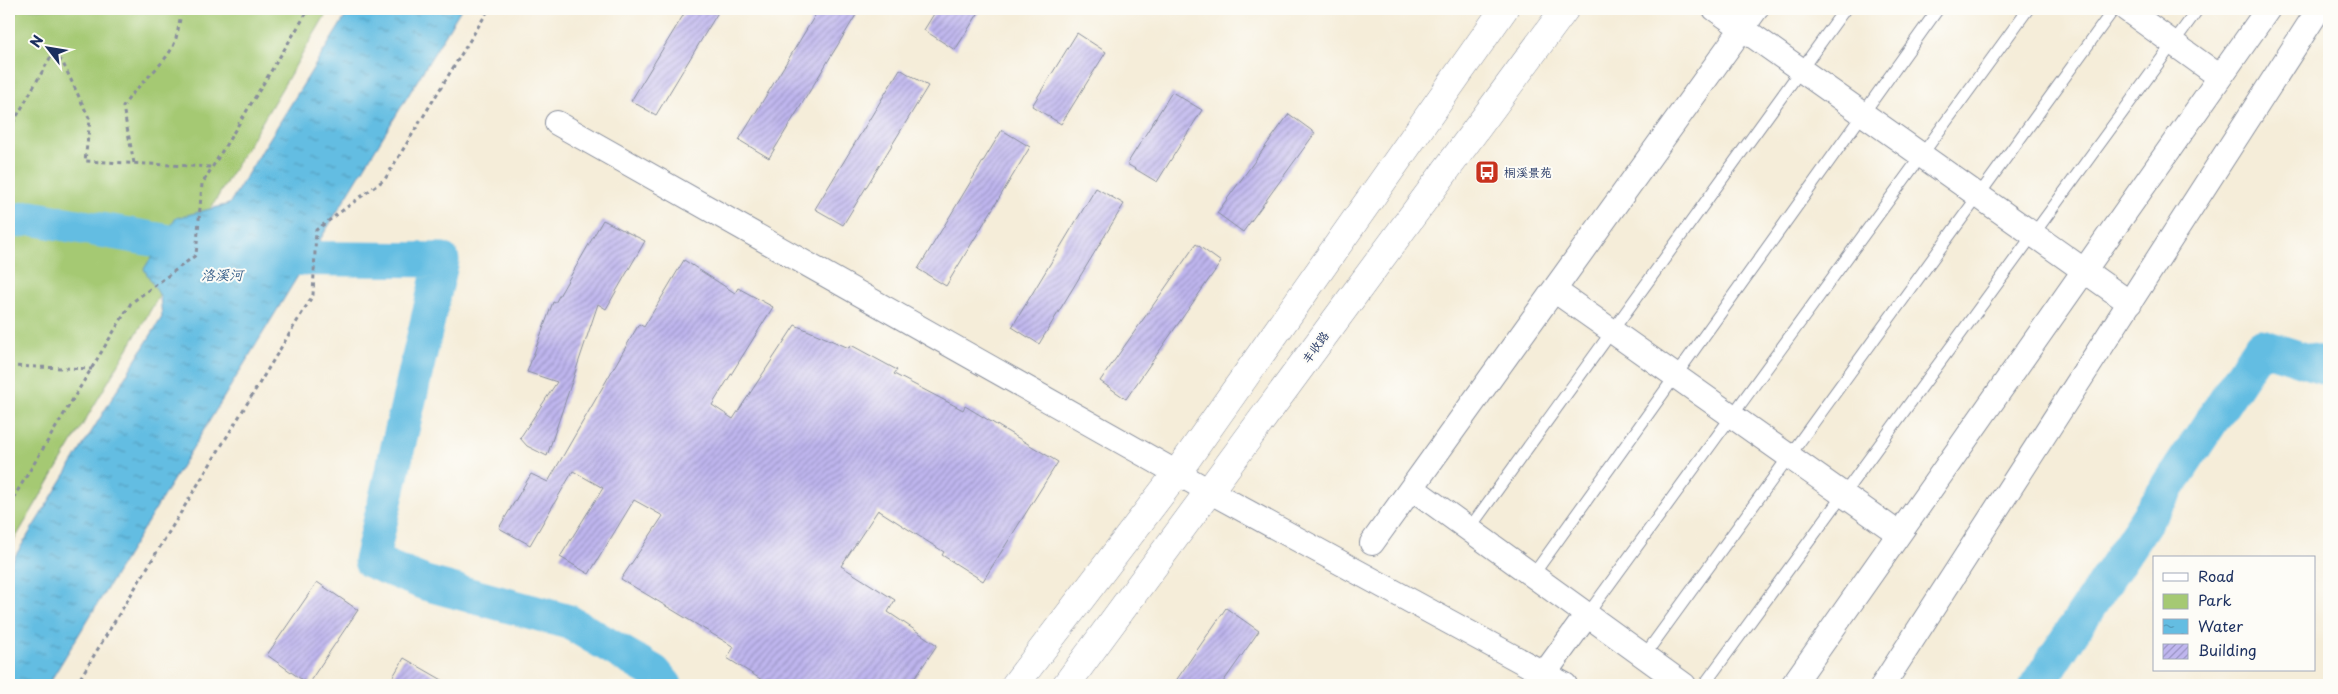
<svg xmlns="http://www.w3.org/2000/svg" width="2338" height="694" font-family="'Playpen Sans','LXGW WenKai TC',sans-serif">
	<defs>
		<pattern id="water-ripples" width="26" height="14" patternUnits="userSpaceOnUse" patternTransform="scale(1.25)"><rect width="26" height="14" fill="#64bde2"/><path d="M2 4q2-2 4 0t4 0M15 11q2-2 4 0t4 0" fill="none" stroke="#529aba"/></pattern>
		<pattern id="building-hatch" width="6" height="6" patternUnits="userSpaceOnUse" patternTransform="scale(1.25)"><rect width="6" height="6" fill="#bfb6ee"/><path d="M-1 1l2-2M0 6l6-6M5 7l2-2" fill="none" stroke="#9a94c4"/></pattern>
	</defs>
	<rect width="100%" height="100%" fill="#fdfcf7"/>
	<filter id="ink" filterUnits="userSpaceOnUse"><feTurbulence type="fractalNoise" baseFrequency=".02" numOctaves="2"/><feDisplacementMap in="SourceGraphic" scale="10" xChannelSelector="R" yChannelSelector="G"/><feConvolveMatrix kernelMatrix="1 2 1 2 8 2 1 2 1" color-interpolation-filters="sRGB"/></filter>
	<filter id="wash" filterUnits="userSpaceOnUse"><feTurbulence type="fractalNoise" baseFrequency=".0096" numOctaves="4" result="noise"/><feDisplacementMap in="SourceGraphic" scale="20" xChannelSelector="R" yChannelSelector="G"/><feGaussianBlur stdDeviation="1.12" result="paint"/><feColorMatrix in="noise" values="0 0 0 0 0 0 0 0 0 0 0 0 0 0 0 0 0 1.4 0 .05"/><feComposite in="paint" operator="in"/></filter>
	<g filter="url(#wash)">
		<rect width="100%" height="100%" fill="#f5edd9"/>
		<path fill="#a5c973" stroke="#607c68" d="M19 9H329L9 549V26Z"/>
		<path fill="url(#water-ripples)" stroke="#4076a0" d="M350 9H461L48 685H9V566L162 317 160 296 144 269 176 218 229 204Z"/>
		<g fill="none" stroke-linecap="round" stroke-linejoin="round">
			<path stroke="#64bde2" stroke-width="35" d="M9 222 31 218 210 249
				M261 258 442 260 371 561 425 583 569 622 654 672 665 685
				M2037 685 2261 346 2329 368"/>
		</g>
		<g id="blocks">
			<path fill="url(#building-hatch)" d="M687 9H720L656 115 631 101Z
				M819 9H845L856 15 769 158 739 140Z
				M937 9H981L955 50 924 30Z
				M1077 33 1106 52 1061 124 1032 106Z
				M900 69 928 86 843 225 815 209Z
				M1172 92 1202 110 1157 182 1127 164Z
				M1289 114 1315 133 1243 232 1217 213Z
				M1002 130 1030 147 946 286 918 269Z
				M1096 188 1124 204 1039 344 1012 327Z
				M603 220 645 241 606 309 598 304 547 456 527 446 520 438 557 382 527 372 553 302 555 303Z
				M1196 244 1221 262 1126 399 1100 381Z
				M684 260 735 293 738 288 773 307 712 405 733 419 795 325 849 348 851 345 897 370 894 374 963 410 965 406 1058 462 983 581 942 555 944 552 878 510 841 566 895 600 888 612 937 645 910 685H770L727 658 734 647 621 579 663 516 634 500 589 574 560 557 603 488 573 471 530 545 499 528 531 474 548 482 639 324 644 327Z
				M317 582 358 610 308 684 267 655Z
				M1226 608 1259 631 1221 685H1173Z
				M404 658 451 685H388Z"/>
		</g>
	</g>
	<g filter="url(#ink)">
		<use href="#blocks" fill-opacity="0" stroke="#888e9c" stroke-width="1"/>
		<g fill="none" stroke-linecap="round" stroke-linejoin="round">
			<g stroke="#888e9c" stroke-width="13">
				<path id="service" d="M1469 529 1845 9
					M1533 575 1938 9
					M1587 615 2028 9
					M1644 656 2114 9
					M1704 685 2198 9"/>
			</g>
			<g stroke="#888e9c" stroke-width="26">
				<path id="minor" d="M1715 9 2130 303
					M2126 9 2220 77
					M557 123 1209 491 1565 685
					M1554 290 1899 534
					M1412 488 1684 685
					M1372 543 1756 9
					M1544 674 1587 615
					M1793 685 2268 9
					M1883 685 2319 9"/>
			</g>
			<g stroke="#888e9c" stroke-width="29">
				<path id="secondary" d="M1015 685 1177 473 1504 9
					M1066 685 1565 9"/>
			</g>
			<path stroke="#888e9c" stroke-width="3" stroke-dasharray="4 4" stroke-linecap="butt" d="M9 14 12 9
				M51 56 62 61 90 120 85 161 212 167
				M9 130 54 51 47 47 49 43
				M134 163 123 107C136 85 158 71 171 50 178 39 179 21 182 9
				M9 366 92 369
				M9 505 131 303 196 255 202 184 309 9
				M76 685 313 295 316 230 385 179 489 9"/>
			<use href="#service" stroke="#fff" stroke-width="11"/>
			<use href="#minor" stroke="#fff" stroke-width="24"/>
			<use href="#secondary" stroke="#fff" stroke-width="28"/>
		</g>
	</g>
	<defs>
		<g id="bus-square" transform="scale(1.25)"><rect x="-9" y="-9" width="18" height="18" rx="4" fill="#c8321e" stroke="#fdfcf7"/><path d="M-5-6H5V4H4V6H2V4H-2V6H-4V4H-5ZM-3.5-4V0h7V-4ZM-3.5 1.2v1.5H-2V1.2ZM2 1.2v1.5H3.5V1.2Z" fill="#fff"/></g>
	</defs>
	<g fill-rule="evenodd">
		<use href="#bus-square" x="1487" y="172"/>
	</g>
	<g text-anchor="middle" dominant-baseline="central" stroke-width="4" stroke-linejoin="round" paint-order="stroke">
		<g font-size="12" fill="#1b2f5e" stroke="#fdfcf7" text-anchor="start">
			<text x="1504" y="172">桐溪景苑</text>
		</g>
		<g font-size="12" fill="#1b2f5e" stroke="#fdfcf7">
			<text transform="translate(1315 347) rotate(-54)">丰收路</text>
		</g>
		<g font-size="14" font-style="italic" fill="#315a86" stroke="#fdfcf7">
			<text x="222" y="274">洛溪河</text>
		</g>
	</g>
	<rect width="2338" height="694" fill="none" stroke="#fdfcf7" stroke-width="30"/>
	<rect x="2153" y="556" width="162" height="115" fill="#fdfcf7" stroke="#a3aaba"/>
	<rect x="2163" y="573" width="25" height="8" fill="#ffffff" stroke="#a3aaba"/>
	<text x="2198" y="582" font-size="15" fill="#1b2f5e">Road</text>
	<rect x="2163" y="594" width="25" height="15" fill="#a5c973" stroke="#a3aaba"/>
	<text x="2198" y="606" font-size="15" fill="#1b2f5e">Park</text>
	<rect x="2163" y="619" width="25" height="15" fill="url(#water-ripples)" stroke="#a3aaba"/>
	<text x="2198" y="632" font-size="15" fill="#1b2f5e">Water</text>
	<rect x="2163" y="644" width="25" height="15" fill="url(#building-hatch)" stroke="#a3aaba"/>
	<text x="2198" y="656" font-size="15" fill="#1b2f5e">Building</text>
	<g transform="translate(48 48) rotate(301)" stroke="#fdfcf7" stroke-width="4" paint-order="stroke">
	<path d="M0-4L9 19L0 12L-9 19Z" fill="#1b2f5e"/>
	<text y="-8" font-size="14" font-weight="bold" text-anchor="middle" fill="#1b2f5e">N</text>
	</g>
</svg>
